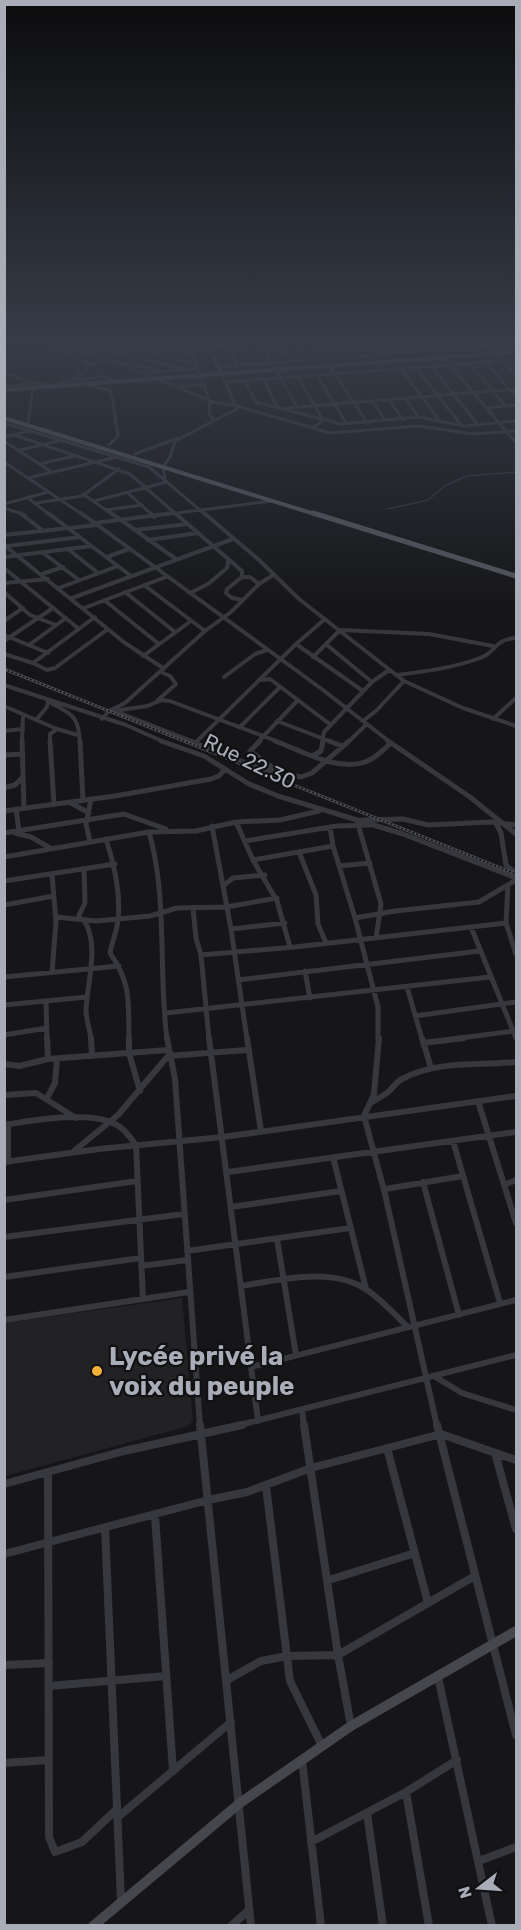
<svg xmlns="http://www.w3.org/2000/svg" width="521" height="1930" font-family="Rubik,sans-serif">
	<rect width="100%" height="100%" fill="#161618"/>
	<path fill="#222225" d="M363 340H392L402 352 374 354Z
		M182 1298 193 1420 189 1426 5 1476 4 1323Z"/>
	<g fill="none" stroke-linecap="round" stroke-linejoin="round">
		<path stroke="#2c353c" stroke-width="1.5" d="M388 509 428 500 446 485 467 476 516 472"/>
		<path stroke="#37383d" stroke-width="3" d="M36 340 109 359 213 402 237 406 330 433 419 426 473 434 516 431
			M65 340 182 369
			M95 340 195 364
			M125 340 192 356
			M162 340 211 351
			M259 340 297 407
			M277 340 291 361
			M313 340 368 424
			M330 340 342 358
			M346 340 358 356
			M362 340 384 370
			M394 340 404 353
			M410 340 420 352
			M429 340 516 443
			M447 340 455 349
			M465 340 472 348
			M484 340 516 375
			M12 341 17 340
			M296 341 308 360
			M226 343 237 365
			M245 345 256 364
			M263 345 337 340
			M189 346 210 402 209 414 214 420
			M193 347 206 340
			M231 351 254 340
			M118 361 156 370
			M485 362 516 396
			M469 364 506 406
			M89 365 107 359
			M431 366 478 425
			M218 367 516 344
			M416 368 462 426
			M401 369 440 421
			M4 373 35 383
			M142 373 197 369
			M317 375 346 423
			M298 377 323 420 313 428
			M78 380 104 376 117 382
			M264 380 277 407
			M245 381 257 404
			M225 382 516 360
			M56 385 76 378 88 367 87 363 53 346 63 340
			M88 385 109 390 112 395 118 436 109 445
			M179 386 204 385
			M4 387 37 383 56 386
			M406 398 418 417
			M389 400 403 420
			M372 401 385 420
			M256 402 341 424 418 417 464 426 516 421
			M287 408 516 389
			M486 408 516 405
			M28 422 33 389
			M4 423 149 467 206 515
			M14 435 130 474 177 515
			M4 437 29 431
			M4 441 50 471
			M20 450 62 440
			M135 454 178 438
			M4 462 28 478
			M40 464 74 456
			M165 481 163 467 170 457 175 441 237 409 222 375
			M128 493 152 515
			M83 494 113 515
			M28 498 50 515
			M94 501 167 482
			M36 503 82 496 119 469
			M4 504 48 492
			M4 508 25 515
			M106 510 142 505
			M83 515 28 478 117 457
			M161 515 272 501"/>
		<path stroke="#37383d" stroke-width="4" d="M20 513 42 530
			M48 513 131 576
			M81 513 323 690 390 742
			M111 513 176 559
			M150 513 154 517
			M175 513 242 571V577L227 589 226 593 232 598 243 600
			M204 513 259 560 299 599 404 681 463 708 516 726
			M95 523 173 513
			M135 530 188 524
			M4 535 97 525
			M148 540 198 533
			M4 545 125 643 163 668
			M7 546 80 537
			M68 549 98 573
			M42 552 79 580
			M4 557 92 546
			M107 557 129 549
			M4 568 79 629
			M42 574 63 567
			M242 577H250L259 584
			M4 583 48 579
			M144 585 205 631
			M59 588 118 566
			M4 592 30 615 56 625
			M125 592 175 632
			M190 593 208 584 227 568 228 561
			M72 598 233 539
			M104 600 159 644
			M84 608 166 577
			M4 621 23 608
			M4 635 48 653
			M4 641 53 608
			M296 644 363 691
			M29 645 66 618
			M327 645 372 682
			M4 654 33 663 95 617
			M143 656 191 621
			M313 657 340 630 429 634 493 646
			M33 663 47 670 55 668 108 629
			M396 675C424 672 454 668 480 658 497 652 494 639 516 638
			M224 677 255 654 267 650
			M262 680 270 679 331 725
			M4 685 126 725 164 742
			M157 701 176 684 170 676 161 672
			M4 706 57 729 78 735
			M114 711 147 706 162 700 170 701 279 742
			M115 711 194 742
			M102 719 109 711 125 703 205 631 231 612 259 584 273 575
			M493 719 516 698
			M36 720 47 707 48 701C71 715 78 713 80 742
			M277 721 332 742
			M363 721 377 710 404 681
			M240 727 279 688
			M4 731 23 729
			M22 742 23 716
			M50 742V734L57 729
			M196 742 296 644 325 619
			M258 742 297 701
			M322 742 324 732 372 682 389 670
			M348 742 367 724"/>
		<path stroke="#37383d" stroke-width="5" d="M22 741 24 808
			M50 741 54 804
			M80 741 83 800
			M161 741 204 756 249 784 278 796 403 834 516 878
			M190 741 261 769 301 777 312 773 349 741
			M260 741 250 751 280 773
			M275 741C300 750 337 772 365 762 375 759 383 750 391 743
			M329 741 342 746
			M388 741 470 797 516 834
			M4 755 23 754
			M314 755 321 751 323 741
			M4 788 15 785 22 778
			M69 802 89 813
			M16 809 19 831
			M4 811 115 796 211 779 219 776 224 770
			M363 820 403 819 428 825 491 822 516 825
			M236 822 253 860
			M495 822 501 833 506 865 516 873
			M358 824 381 904 376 938
			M212 826 231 929 247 1039
			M149 832C168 898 158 971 167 1039
			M4 833 124 814 166 829
			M15 833 31 837 52 849
			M106 839C114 865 121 892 118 920 117 931 112 942 110 953 132 985 128 1002 129 1039
			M245 841 337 826 369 825
			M90 842 86 824 91 799
			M333 846 355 918 378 1007V1039
			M299 852 316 895 318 924 326 943
			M4 857 149 832 196 831 236 822 280 820 319 811
			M339 866 370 863
			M52 874 56 922 52 972
			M4 881 115 864
			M508 885 506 923 516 954
			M223 886 233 878 265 875
			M4 905 54 896
			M193 908 196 938 201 955 209 1039
			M56 917 96 921 150 916 177 908 226 907 277 898
			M355 918 395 911 479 902 516 880
			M81 919 79 915 85 903 84 869
			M84 920C100 946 87 982 86 1010 86 1020 90 1030 91 1039
			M471 927 516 1038
			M231 929 285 923
			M290 947 277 901 253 860 333 846 330 827
			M201 955 295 947 506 923
			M305 971 310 998
			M4 977 119 966
			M238 980 480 951
			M407 987 422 1039
			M46 1001 47 1039
			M4 1005 87 997
			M166 1013 490 977
			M415 1016 516 1002
			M4 1035 47 1028
			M453 1039 513 1031"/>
		<path stroke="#37383d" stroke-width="6" d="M47 1038 48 1059
			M91 1038 92 1056
			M129 1038V1053L140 1091
			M167 1038 175 1079 200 1426
			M209 1038 258 1421
			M247 1038 261 1131
			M379 1038 374 1094 364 1116 385 1194 437 1426
			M422 1038 431 1068
			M423 1043 464 1038
			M4 1064 19 1066 48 1059 168 1050
			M4 1095 36 1093 76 1118
			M47 1098 55 1083 57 1059
			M478 1101 516 1223
			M372 1102C377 1099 383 1096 388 1092 393 1088 396 1082 402 1079 438 1060 477 1066 516 1062
			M8 1124V1162
			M4 1125C34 1120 94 1109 120 1127 127 1132 131 1139 136 1145L143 1299
			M453 1141 500 1303
			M74 1151 118 1115 168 1056 247 1050
			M333 1157 366 1289
			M4 1162 99 1149 223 1137 516 1096
			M228 1172 516 1132
			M423 1182 459 1315
			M504 1185 516 1180
			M385 1189 463 1176
			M4 1200 137 1181
			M231 1207 341 1191
			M4 1237 184 1214
			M277 1239 296 1355
			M187 1251 350 1228
			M141 1266 187 1260
			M4 1277 141 1258
			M241 1286C279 1280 332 1266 367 1290 382 1300 395 1315 408 1327
			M4 1320 189 1292
			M251 1367 516 1300
			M434 1376 462 1393 516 1410
			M302 1410 304 1426
			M236 1426 516 1355"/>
		<path stroke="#37383d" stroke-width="8" d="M200 1425 251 1926
			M304 1425 338 1655 351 1726
			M437 1425 516 1735
			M387 1448 428 1603
			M495 1453 516 1529
			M48 1473 49 1837 55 1852 82 1842 117 1809
			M4 1484 124 1451 242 1425
			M266 1486 290 1681 322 1746
			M155 1516 173 1771
			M105 1528 121 1901
			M4 1554 208 1500 247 1492 311 1468 441 1434 516 1460
			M329 1580 415 1553
			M4 1665 49 1663
			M438 1677 492 1926
			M227 1680 261 1661 287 1656 338 1655 473 1577
			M49 1686 166 1676
			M302 1760 321 1926
			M4 1763 49 1760
			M406 1792 429 1926
			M367 1813 383 1926
			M118 1817 231 1722
			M311 1842 406 1792 457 1760
			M479 1861 516 1847
			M231 1926 249 1910"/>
		<path stroke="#45474d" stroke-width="4" d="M222 375 211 351 231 340
			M4 390 516 352"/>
		<path stroke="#45474d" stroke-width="10" d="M93 1926 240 1803 351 1726 516 1631"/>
		<path stroke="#53555c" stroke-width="4" d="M4 418 318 515"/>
		<path stroke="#53555c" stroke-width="5" d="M313 513 516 576"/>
		<g stroke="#4a4c52" stroke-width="3">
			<path id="rail" d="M4 669 516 874"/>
		</g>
		<use href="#rail" stroke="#111113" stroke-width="1.5" stroke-dasharray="2" stroke-linecap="butt"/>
	</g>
	<linearGradient id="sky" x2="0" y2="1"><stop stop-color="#0c0c0d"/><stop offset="0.56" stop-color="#363c48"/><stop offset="1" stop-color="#363c48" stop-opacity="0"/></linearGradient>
	<rect width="521" height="610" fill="url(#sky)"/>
	<circle fill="#f2b134" stroke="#111113" stroke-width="2" cx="97" cy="1371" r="6"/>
	<g text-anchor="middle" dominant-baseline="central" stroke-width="4.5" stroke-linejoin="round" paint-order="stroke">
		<g font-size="21" fill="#a8adb8" stroke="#111113">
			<text transform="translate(250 761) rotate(26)">Rue 22.30</text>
		</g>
		<g font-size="26" font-weight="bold" fill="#a8adb8" stroke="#111113" text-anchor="start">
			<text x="109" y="1356">Lycée privé la<tspan x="109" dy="30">voix du peuple</tspan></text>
		</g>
	</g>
	<rect width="521" height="1930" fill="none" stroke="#a8adb8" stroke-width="12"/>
	<g transform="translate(479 1888) rotate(253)" stroke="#111113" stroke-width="4.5" paint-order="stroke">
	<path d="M0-4.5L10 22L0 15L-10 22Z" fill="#a8adb8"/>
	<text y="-9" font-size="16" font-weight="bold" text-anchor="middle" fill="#a8adb8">N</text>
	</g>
</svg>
